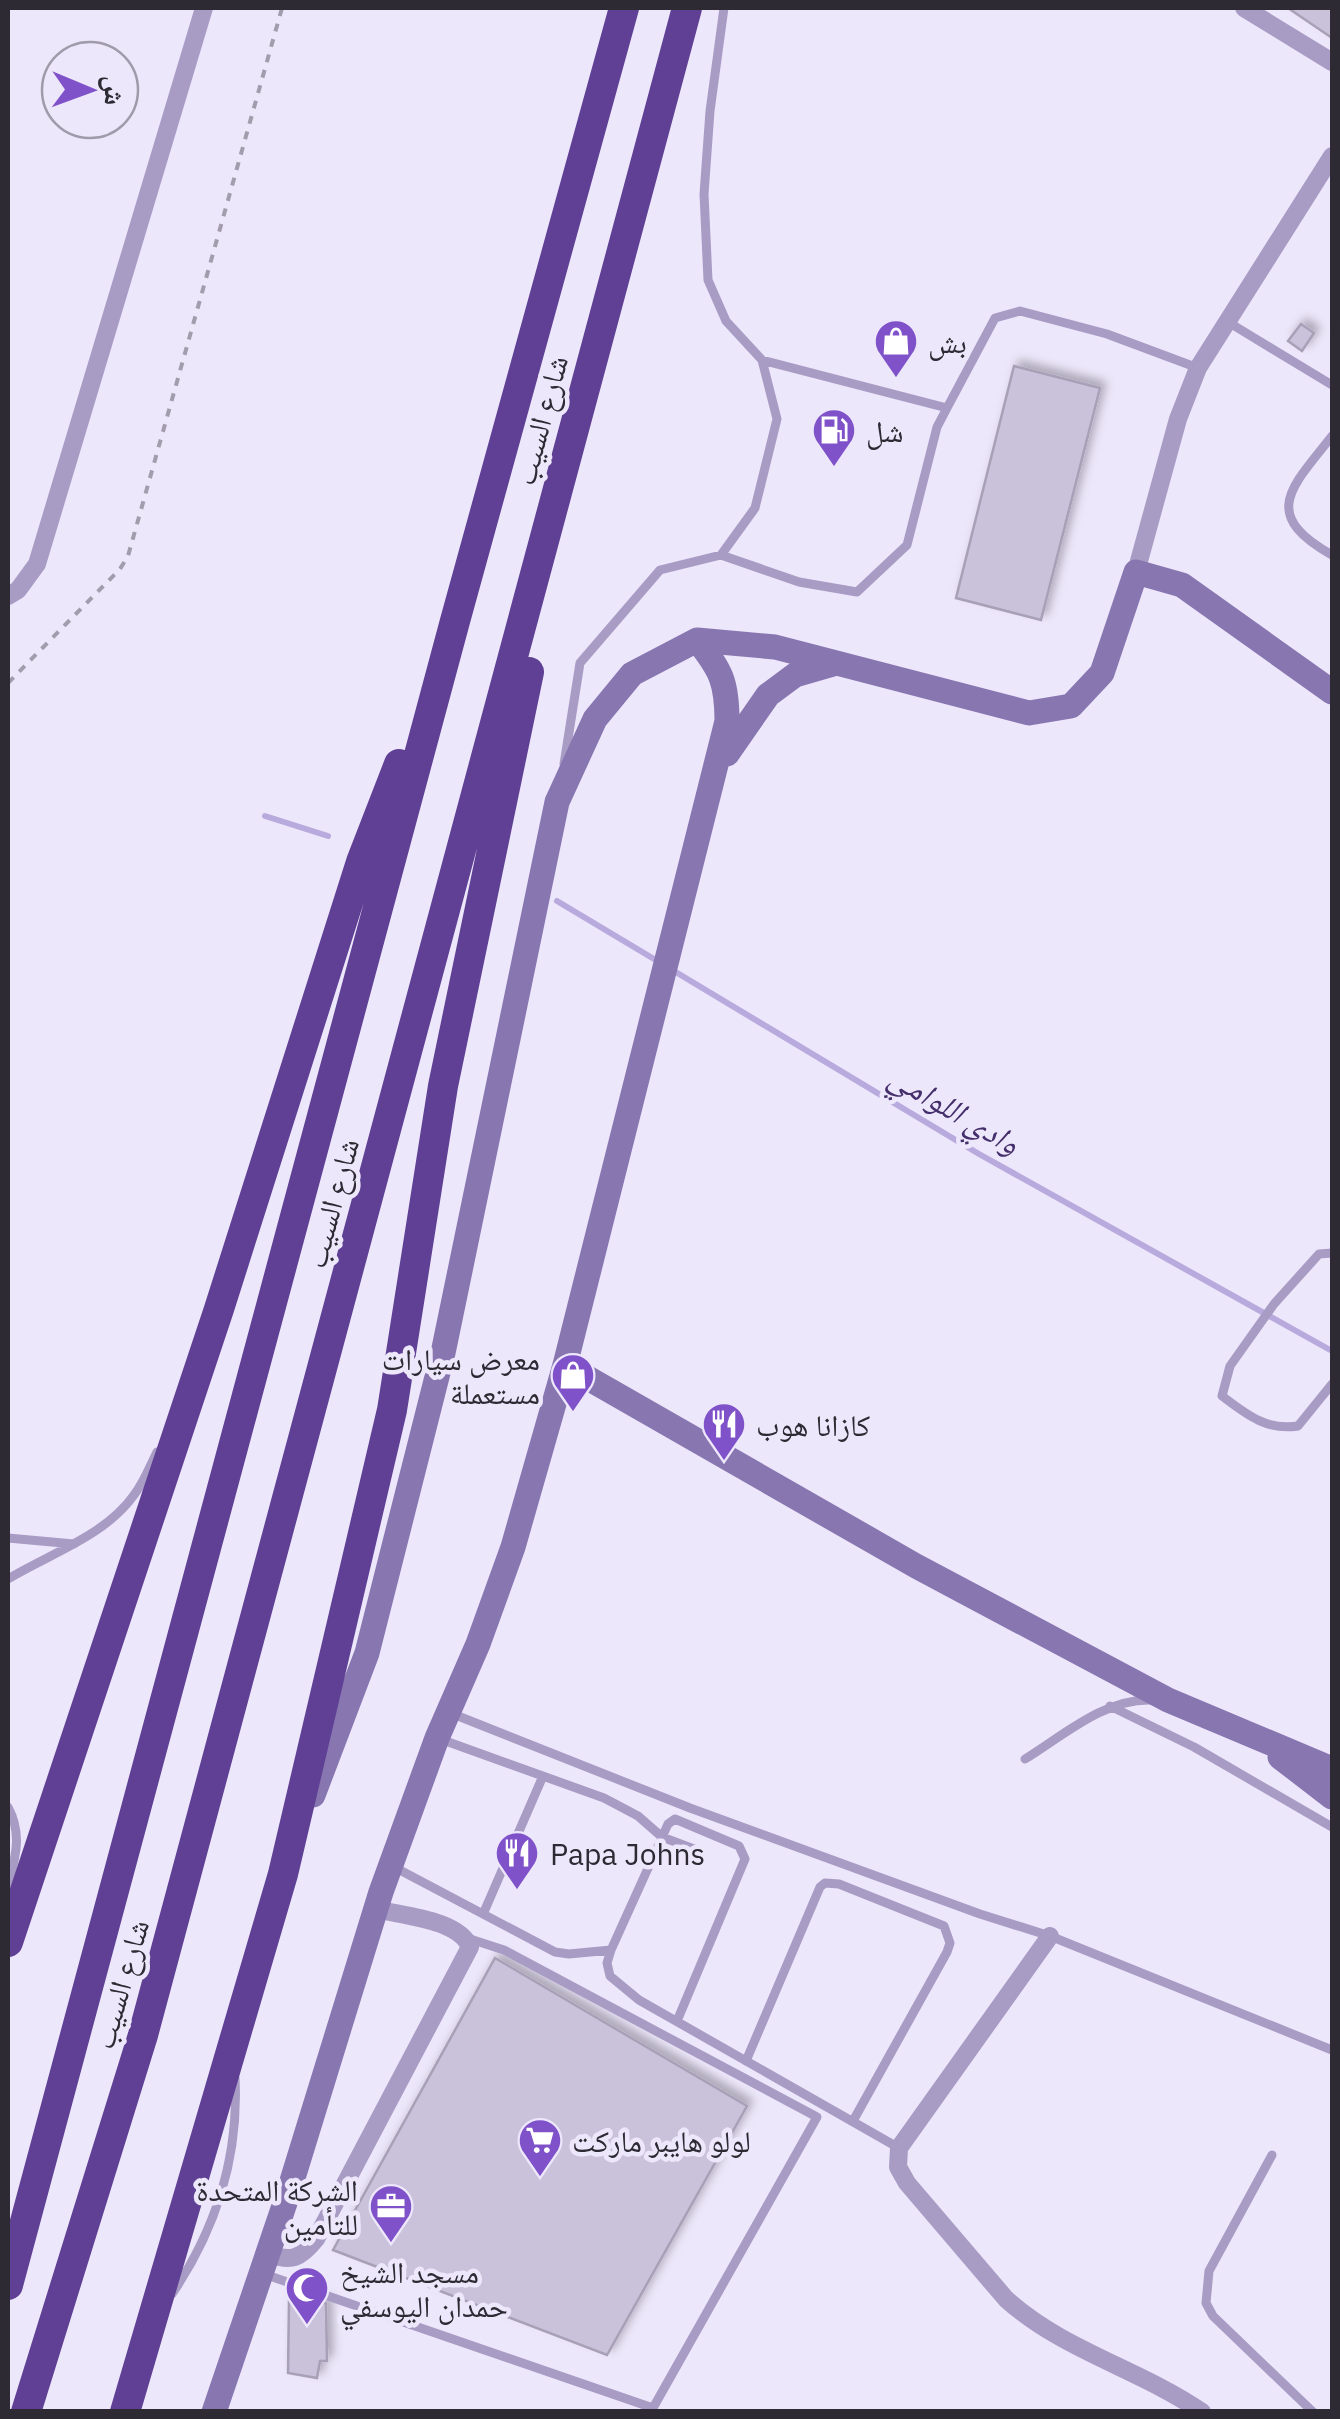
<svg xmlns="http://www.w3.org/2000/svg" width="1340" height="2419" font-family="'IBM Plex Sans','Noto Naskh Arabic',sans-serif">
	<defs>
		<filter id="shadow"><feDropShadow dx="5.5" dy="-5.5" stdDeviation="5" flood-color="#0004"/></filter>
	</defs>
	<rect width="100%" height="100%" fill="#ede7fb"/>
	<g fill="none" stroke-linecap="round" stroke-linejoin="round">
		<path stroke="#b9aade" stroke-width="6" d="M265 816 328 836
			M557 901 659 962
			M669 968 979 1154 1332 1351"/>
	</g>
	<path fill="#c9c2da" stroke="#a7a0b7" stroke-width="2.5" filter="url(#shadow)" d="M1288 8H1332V38Z
		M1301 324 1314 333 1302 351 1288 341Z
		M1014 366 1100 388 1041 620 956 598Z
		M495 1958 747 2106 607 2355 333 2250Z
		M289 2301 326 2303 327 2361H320L317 2378 288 2373Z"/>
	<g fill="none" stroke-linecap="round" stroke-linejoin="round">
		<path stroke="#a29dad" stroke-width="4" stroke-dasharray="8 8" stroke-linecap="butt" d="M8 683 120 569 128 556 282 8"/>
		<path stroke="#a89cc5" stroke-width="9" d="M1228 322 1332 385
			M947 408 995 318 1020 311 1107 334 1198 368
			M1332 436C1292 487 1259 514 1332 555
			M721 555 755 508 777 419 762 360 726 321 708 280 704 194 710 111 724 8
			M564 764 580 663 660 570 721 555 799 582 857 592 907 545 937 427 947 408 762 360
			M1332 1253 1319 1254 1274 1304 1230 1366 1222 1396C1246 1414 1266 1431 1298 1426L1332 1384
			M8 1538 74 1544
			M8 1579C49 1554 105 1536 134 1495 144 1482 150 1466 157 1452
			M1110 1706 1194 1747 1332 1827
			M453 1714 690 1808 980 1914 1050 1936 1332 2050
			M440 1739 604 1798 638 1816 662 1837 702 1852
			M1025 1759C1064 1735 1105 1698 1152 1700
			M8 1807C23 1835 15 1858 8 1887
			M394 1867 555 1952 569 1954 611 1950
			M484 1912 543 1776
			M677 2021 745 1859 739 1846 675 1819 668 1824 611 1950 607 1963 610 1976 639 2000 899 2148
			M746 2061 820 1887 825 1883 839 1884 944 1926 950 1943 947 1952 853 2121
			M1272 2155 1209 2271 1206 2303 1213 2316 1313 2412
			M264 2274 653 2408 817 2117 504 1950 467 1938
			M172 2294C216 2229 239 2156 235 2078"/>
		<path stroke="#a89cc5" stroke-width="18" d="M1244 8 1332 62
			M1136 572 1178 419 1198 368 1332 156
			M8 596 18 590 37 564 204 8
			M1050 1936 899 2148 898 2167 907 2183 1006 2299C1062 2350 1139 2369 1202 2412
			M268 2254C292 2262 300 2259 316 2239L470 1947C458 1919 403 1916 376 1909"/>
		<path stroke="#8876b1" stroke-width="25" d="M727 754 768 695 795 675 833 664
			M565 1365 916 1566 1168 1700 1332 1769
			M1280 1757 1332 1797
			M313 1795 367 1653 443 1353 557 802 595 719 632 674 697 640 775 647 1029 713 1071 706 1102 673 1136 572 1182 585 1332 692
			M214 2412 288 2194 381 1892 437 1738 478 1644 513 1547 565 1365 727 721C727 682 721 670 697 640"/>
		<path stroke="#5f4094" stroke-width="30" d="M8 1942 219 1309 361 862 399 764
			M8 2285 455 621 624 8
			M26 2412 143 2035 687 8
			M125 2412 283 1874 392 1410 443 1086 529 672"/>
	</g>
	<defs>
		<g id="shop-pin" transform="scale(2.25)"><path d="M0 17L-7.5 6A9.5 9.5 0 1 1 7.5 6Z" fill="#8052ca" stroke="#ede7fb"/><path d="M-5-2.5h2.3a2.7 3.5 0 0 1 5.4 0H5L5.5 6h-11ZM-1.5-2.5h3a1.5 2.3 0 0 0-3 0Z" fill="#fff"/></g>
		<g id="fuel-pin" transform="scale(2.25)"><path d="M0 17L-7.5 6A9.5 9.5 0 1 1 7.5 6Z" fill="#8052ca" stroke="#ede7fb"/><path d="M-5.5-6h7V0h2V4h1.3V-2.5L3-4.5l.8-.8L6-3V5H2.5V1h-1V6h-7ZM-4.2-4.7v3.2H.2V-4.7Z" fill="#fff"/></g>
		<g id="restaurant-pin" transform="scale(2.25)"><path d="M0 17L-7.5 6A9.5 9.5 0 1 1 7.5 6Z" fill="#8052ca" stroke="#ede7fb"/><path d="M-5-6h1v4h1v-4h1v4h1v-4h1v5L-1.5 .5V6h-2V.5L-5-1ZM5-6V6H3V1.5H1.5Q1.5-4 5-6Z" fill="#fff"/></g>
		<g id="supermarket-pin" transform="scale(2.25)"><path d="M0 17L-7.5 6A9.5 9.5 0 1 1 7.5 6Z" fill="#8052ca" stroke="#ede7fb"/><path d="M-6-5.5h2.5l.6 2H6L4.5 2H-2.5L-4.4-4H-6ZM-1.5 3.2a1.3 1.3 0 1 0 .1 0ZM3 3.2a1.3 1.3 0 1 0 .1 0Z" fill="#fff"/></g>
		<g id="office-pin" transform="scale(2.25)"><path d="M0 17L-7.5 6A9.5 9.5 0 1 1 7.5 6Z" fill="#8052ca" stroke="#ede7fb"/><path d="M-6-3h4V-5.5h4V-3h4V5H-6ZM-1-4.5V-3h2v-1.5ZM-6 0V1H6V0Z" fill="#fff"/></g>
		<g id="mosque-pin" transform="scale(2.25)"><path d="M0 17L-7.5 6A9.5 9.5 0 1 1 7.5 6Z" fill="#8052ca" stroke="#ede7fb"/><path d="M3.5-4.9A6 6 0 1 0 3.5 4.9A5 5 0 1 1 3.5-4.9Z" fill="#fff"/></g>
	</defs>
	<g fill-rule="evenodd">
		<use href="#shop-pin" x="896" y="341"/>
		<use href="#fuel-pin" x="834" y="430"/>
		<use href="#shop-pin" x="573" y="1375"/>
		<use href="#restaurant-pin" x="724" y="1424"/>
		<use href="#restaurant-pin" x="517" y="1853"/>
		<use href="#supermarket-pin" x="540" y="2140"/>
		<use href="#office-pin" x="391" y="2206"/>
		<use href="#mosque-pin" x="307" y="2288"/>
	</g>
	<g text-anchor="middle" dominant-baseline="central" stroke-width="9" stroke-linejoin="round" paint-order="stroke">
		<g font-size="30" fill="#2d2a33" stroke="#ede7fb" text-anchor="start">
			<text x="928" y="341">بش</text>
			<text x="866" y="430">شل</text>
			<text x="540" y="1358" text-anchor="end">معرض سيارات<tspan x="540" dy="34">مستعملة</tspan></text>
			<text x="756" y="1424">كازانا هوب</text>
			<text x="550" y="1853">Papa Johns</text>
			<text x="572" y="2140">لولو هايبر ماركت</text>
			<text x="358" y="2189" text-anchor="end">الشركة المتحدة<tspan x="358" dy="34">للتأمين</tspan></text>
			<text x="340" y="2271">مسجد الشيخ<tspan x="340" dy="34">حمدان اليوسفي</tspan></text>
		</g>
		<g font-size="30" fill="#2d2a33" stroke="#ede7fb">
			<text transform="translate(540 420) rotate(-75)">شارع السيب</text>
			<text transform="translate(331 1203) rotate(-75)">شارع السيب</text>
			<text transform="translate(120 1984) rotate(-74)">شارع السيب</text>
		</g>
		<g font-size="32" font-style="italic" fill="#442e6b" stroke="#ede7fb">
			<text transform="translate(955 1109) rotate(30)">وادي اللوامي</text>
		</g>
	</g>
	<rect width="1340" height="2419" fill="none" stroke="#2d2a33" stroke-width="20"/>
	<g transform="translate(90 90) rotate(91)"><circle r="48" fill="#ede7fb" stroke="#a09bab" stroke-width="2.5"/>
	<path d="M0-8L18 38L0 25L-18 38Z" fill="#8052ca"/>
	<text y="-15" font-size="28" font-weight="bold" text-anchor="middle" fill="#2d2a33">ش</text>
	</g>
</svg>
